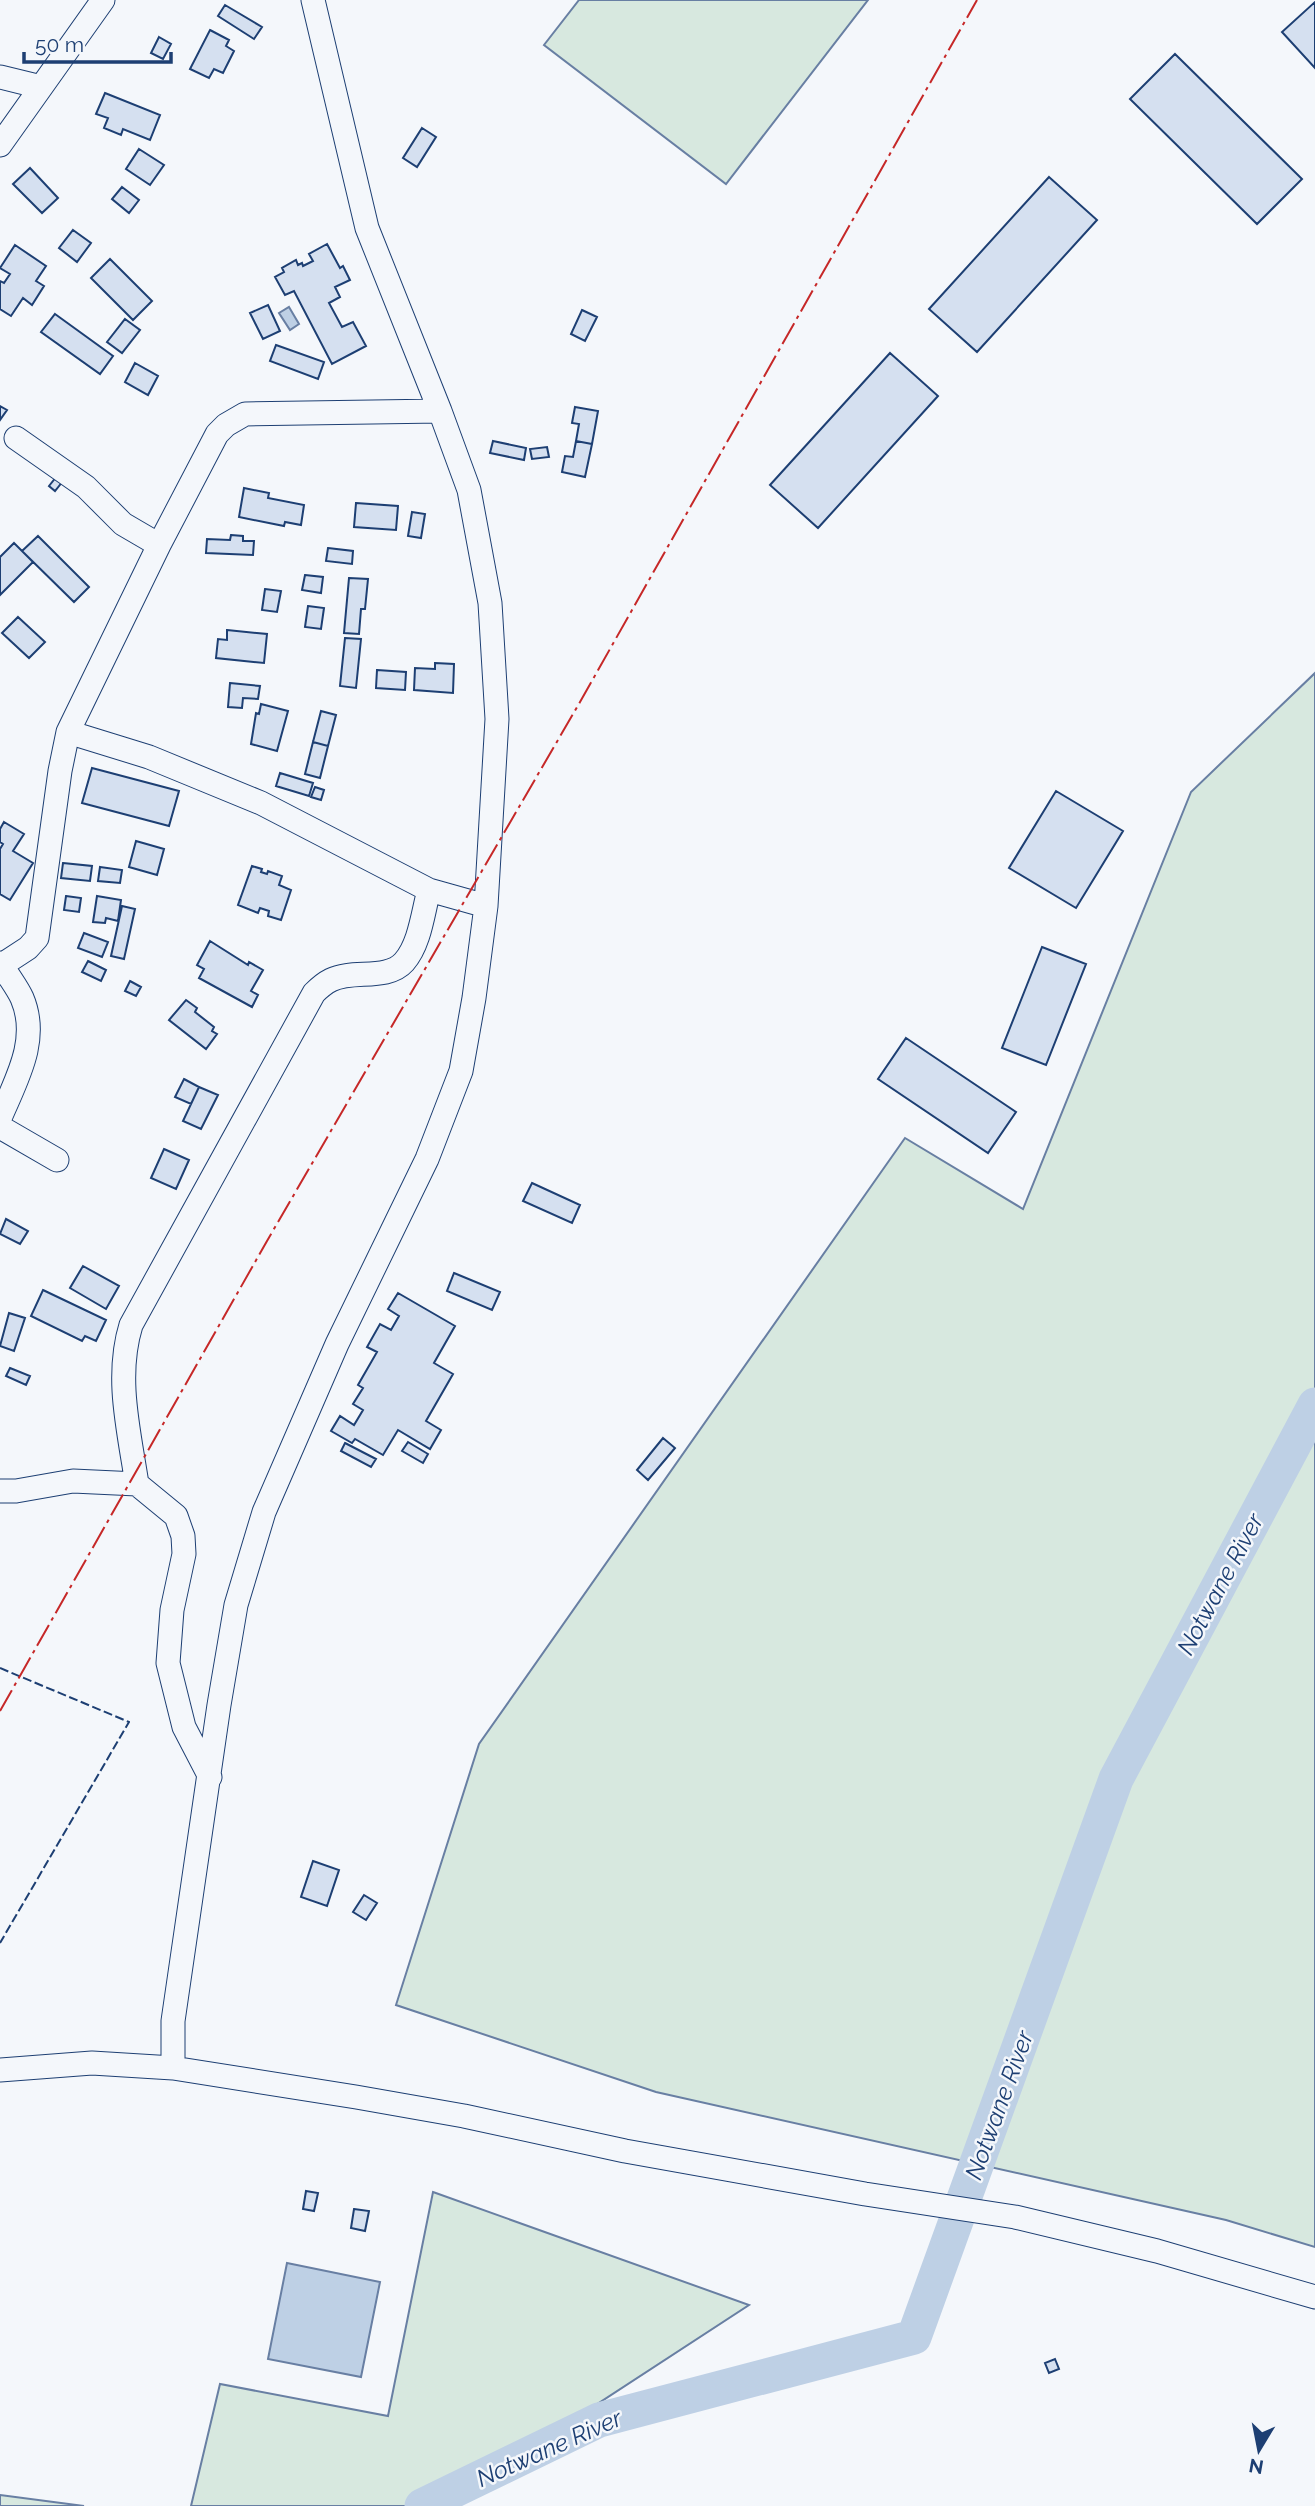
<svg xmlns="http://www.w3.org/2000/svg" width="1315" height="2506" font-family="Raleway,sans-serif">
	<rect width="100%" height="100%" fill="#f4f7fb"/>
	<path fill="#d7e8df" stroke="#687fa3" stroke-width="2" d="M579 0H868L726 184 544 45Z
		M1315 673V2247L1226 2220 656 2092 396 2005 479 1744 905 1138 1023 1209 1191 792Z
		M433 2192 749 2305 441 2506H191L220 2384 388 2416Z
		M0 2495 84 2506H0Z"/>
	<path fill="#bed0e5" stroke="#687fa3" stroke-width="2" d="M289 307 299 324 290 330 279 313Z
		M287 2263 380 2282 361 2377 268 2359Z"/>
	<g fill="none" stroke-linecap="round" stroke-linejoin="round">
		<path stroke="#bed0e5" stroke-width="35" d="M422 2506 599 2420 914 2337 1116 1779 1315 1405"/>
	</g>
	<path fill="#d5e0f0" stroke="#1d3f73" stroke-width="2" d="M1315 2V68L1282 32Z
		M225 5 262 27 254 39 218 16Z
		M210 30 229 40 226 46 234 51 223 73 214 69 209 78 190 69Z
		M159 37 171 44 163 59 151 53Z
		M1175 54 1302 179 1257 224 1130 99Z
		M105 93 160 115 150 140 123 129 121 135 104 128 108 118 96 114Z
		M422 128 436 137 417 167 403 158Z
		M139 149 164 165 150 185 126 169Z
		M30 168 58 198 42 213 13 184Z
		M1049 177 1097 220 977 352 929 309Z
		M122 187 139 200 129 213 112 199Z
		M73 230 91 243 77 262 59 248Z
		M327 244 340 268 343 266 350 280 335 287 340 297 329 303 342 327 353 322 366 346 332 364 294 291 285 295 275 277 284 272 282 268 296 260 298 265 302 263 303 266 313 261 309 254Z
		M15 245 46 266 36 281 44 286 32 305 23 298 11 316 0 309V281L4 283 10 274 0 268Z
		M110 259 152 301 133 320 91 278Z
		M268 305 280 331 263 339 250 313Z
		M582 310 597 317 585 341 571 334Z
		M55 314 113 356 100 374 41 332Z
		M125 319 140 330 122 353 107 342Z
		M276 345 324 362 318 379 270 361Z
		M890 353 938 396 818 528 770 485Z
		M135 363 158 376 148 395 125 382Z
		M0 406 7 410 0 420Z
		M575 407 598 411 592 444 576 441 579 424 572 423Z
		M493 441 526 448 524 460 490 453Z
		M576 441 592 444 585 477 562 472 565 456 573 457Z
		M547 447 549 457 532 459 530 449Z
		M57 476 63 481 55 491 49 486Z
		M244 488 269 493 268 498 304 505 301 525 285 522 284 526 239 517Z
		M356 503 398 506 396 530 354 527Z
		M412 512 425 514 421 538 408 536Z
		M231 535 243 536V541H254L253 555 206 553 207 539 230 540Z
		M38 536 89 587 74 602 22 551Z
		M14 543 33 562 0 595V557Z
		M328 548 353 551 352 564 326 561Z
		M305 575 323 577 321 593 302 590Z
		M349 578 368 579 365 609H361L359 634 344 633Z
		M265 589 281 591 277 612 262 610Z
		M308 606 324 608 321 629 305 627Z
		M18 617 45 642 29 658 2 633Z
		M227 630 267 634 264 663 216 658 218 639 227 640Z
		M345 638 361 639 356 688 340 686Z
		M435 663 454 664 453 693 414 690 415 668 435 669Z
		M377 670 406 672 405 690 376 688Z
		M230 683 260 686 258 699 243 698 242 708 228 707Z
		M261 704 288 711 277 751 251 744 256 713 259 714Z
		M321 711 336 715 328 746 313 742Z
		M313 742 328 746 320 778 305 774Z
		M92 768 179 791 169 826 82 803Z
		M280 773 313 783 309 796 276 786Z
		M315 787 324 790 321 800 311 797Z
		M1056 791 1123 831 1076 908 1009 868Z
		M4 822 24 834 13 851 33 863 10 900 0 894V849L3 844 0 842V829Z
		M136 841 164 849 157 875 129 867Z
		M63 863 92 866 90 881 61 878Z
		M252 866 262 869 261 872 267 874 268 871 282 876 279 885 291 890 281 920 268 916 269 911 260 908 258 913 238 905Z
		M100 867 122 870 120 883 98 881Z
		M66 896 81 898 79 912 64 910Z
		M97 896 121 900 118 921 106 918 105 923 93 922Z
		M122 906 135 909 124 959 111 956Z
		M84 933 108 942 102 957 78 948Z
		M210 941 248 965 249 962 263 970 251 991 258 995 252 1007 199 978 204 969 197 965Z
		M1042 947 1086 964 1046 1065 1002 1048Z
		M88 961 106 970 101 981 82 972Z
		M130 981 141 987 136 996 125 991Z
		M186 1000 197 1008 195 1012 214 1027 212 1031 217 1034 206 1049 169 1020Z
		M906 1038 1016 1112 988 1153 878 1079Z
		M184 1079 199 1087 191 1104 175 1097Z
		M199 1087 218 1095 201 1129 183 1121Z
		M164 1149 189 1160 176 1189 151 1178Z
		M532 1183 580 1205 572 1223 523 1201Z
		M6 1219 28 1231 20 1244 0 1234Z
		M83 1266 119 1286 106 1309 70 1288Z
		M454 1273 500 1292 492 1310 447 1291Z
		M43 1290 106 1320 96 1341 85 1336 82 1341 31 1316Z
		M398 1293 455 1326 434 1363 453 1374 426 1421 441 1430 430 1449 398 1430 383 1455 355 1439 352 1443 331 1431 340 1416 354 1425 363 1410 353 1404 363 1388 358 1385 377 1352 367 1347 380 1324 391 1330 399 1316 388 1309Z
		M9 1313 25 1318 14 1351 0 1346Z
		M10 1368 30 1376 26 1385 6 1376Z
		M663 1438 675 1448 648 1480 637 1470Z
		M408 1442 428 1454 423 1463 402 1451Z
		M345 1443 376 1459 371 1467 341 1451Z
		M313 1861 339 1870 327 1906 301 1897Z
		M364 1895 377 1903 366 1920 353 1912Z
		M306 2191 318 2193 314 2211 303 2209Z
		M354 2209 369 2211 365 2231 351 2228Z
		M1055 2359 1059 2369 1049 2373 1045 2363Z"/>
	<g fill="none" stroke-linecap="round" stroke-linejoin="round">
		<g stroke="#1d3f73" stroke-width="25">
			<path id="minor" d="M0 77 41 87
				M0 145 103 0
				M16 438 86 487 123 524 159 545
				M68 732 149 757 261 803 429 890 486 906
				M0 963 2 965 28 948 37 938 60 771 68 732 159 545 217 434 226 425 245 414 440 411
				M0 969 2 965C8 976 17 987 22 998 40 1040 16 1080 0 1118
				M0 1127 57 1160
				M137 1484C129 1431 115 1377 131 1325L314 993C319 988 325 983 331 980 353 969 387 981 404 962 420 944 423 912 429 890
				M0 1491H16L73 1481 137 1484 176 1516 183 1536 184 1554 172 1610 168 1663 184 1727 210 1777
				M173 2068V2021L219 1705 236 1605 264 1512 337 1344 427 1159 461 1071 474 998 486 906 497 719 490 603 469 490 440 411 367 228 313 0
				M0 2070 92 2063 173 2068 356 2097 464 2116 625 2151 865 2194 1015 2217 1157 2251 1315 2297"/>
		</g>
		<use href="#minor" stroke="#f4f7fb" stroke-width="23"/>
		<path stroke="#1d3f73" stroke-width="2" stroke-dasharray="9 3.5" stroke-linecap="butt" d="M0 1668 129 1722 0 1943"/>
		<path stroke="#c62828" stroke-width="2" stroke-dasharray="24 5 3.5 5" stroke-linecap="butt" d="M0 1711 267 1241 580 702 977 0"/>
	</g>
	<g text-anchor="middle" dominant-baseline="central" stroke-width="5" stroke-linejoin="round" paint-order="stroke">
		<g font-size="24" font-style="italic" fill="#1d3f73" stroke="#f4f7fb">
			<text transform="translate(1220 1584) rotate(-62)">Notwane River</text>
			<text transform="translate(999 2105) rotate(-70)">Notwane River</text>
			<text transform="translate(549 2448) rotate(-24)">Notwane River</text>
		</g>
	</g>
	<g transform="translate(1259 2450) rotate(190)" stroke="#f4f7fb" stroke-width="5" paint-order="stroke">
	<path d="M0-5L12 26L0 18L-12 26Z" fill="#1d3f73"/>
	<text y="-10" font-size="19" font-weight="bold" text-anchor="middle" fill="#1d3f73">N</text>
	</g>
	<path d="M24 52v10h147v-10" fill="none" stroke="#1d3f73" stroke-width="3.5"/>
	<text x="35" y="52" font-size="21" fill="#1d3f73" stroke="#f4f7fb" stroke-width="5" paint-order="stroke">50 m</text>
</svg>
